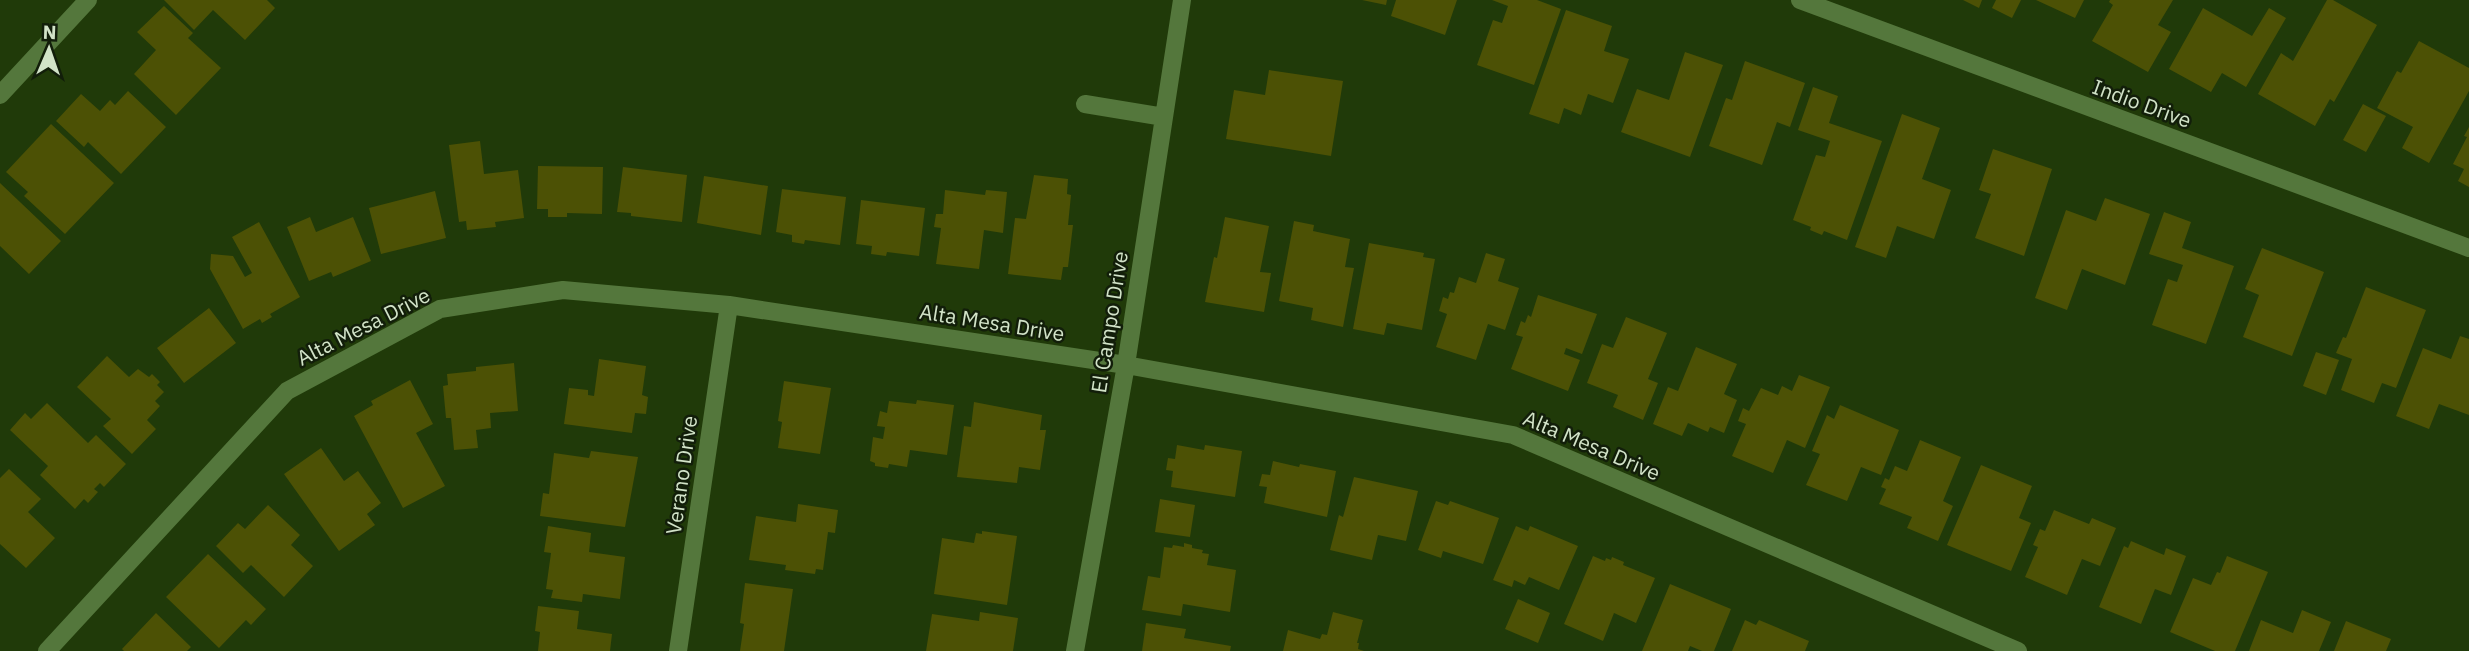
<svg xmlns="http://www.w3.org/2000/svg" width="2469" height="651" font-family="'IBM Plex Sans',sans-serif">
	<rect width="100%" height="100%" fill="#203a09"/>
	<path fill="#4c5105" d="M164 0H267L275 8 245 40 213 10 194 30Z
		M1362 0H1387L1386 5Z
		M1396 0H1457L1445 35 1391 16Z
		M1492 0H1537L1561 9 1534 85 1477 65 1493 20 1502 23 1508 6Z
		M1963 0H1982L1979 8Z
		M1996 0H2021L2012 18 1992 8Z
		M2036 0H2084L2075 18Z
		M2110 0H2173L2158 25 2171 32 2148 72 2092 41 2113 5 2109 2Z
		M2327 0H2333L2377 25 2334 102 2330 99 2315 126 2258 94 2281 53 2293 61Z
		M164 6 193 33 188 38 221 68 176 115 134 74 156 50 137 32Z
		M2203 8 2252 36 2269 8 2286 18 2246 87 2222 73 2211 92 2169 69Z
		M1566 10 1612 26 1604 51 1629 59 1613 103 1588 94 1581 115 1564 108 1559 124 1529 114Z
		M2419 41 2469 68V91L2429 163 2402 148 2413 127 2377 108 2397 71 2401 73Z
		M1685 52 1723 65 1690 157 1621 132 1637 89 1669 100Z
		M1745 61 1805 83 1790 127 1777 122 1762 165 1709 146 1726 98 1732 100Z
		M1269 70 1343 81 1331 156 1226 139 1234 90 1265 95Z
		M1813 87 1838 96 1829 123 1882 141 1847 240 1824 231 1822 235 1810 230 1811 227 1793 220 1816 155 1825 157 1830 141 1798 130Z
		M128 91 166 127 121 174 88 142 84 147 56 121 81 94 100 111 110 100 115 105Z
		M2363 104 2386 116 2366 152 2343 140Z
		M1902 114 1940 128 1922 179 1951 190 1934 239 1897 226 1886 258 1855 247Z
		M51 124 114 183 65 234 24 196 28 192 6 172Z
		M2469 127V187L2458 181 2464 169 2453 164 2467 137 2464 136Z
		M480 141 484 174 518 170 524 218 495 222 496 227 467 230 466 221 459 222 449 145Z
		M1993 149 2052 169 2024 256 1975 238 1991 194 1979 190Z
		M538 166 603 167 602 214 567 213V217H548V209H537Z
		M623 167 687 175 682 222 631 216V213L617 212Z
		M1034 175 1068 179 1067 194 1071 195 1068 225H1073L1068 267H1063L1061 280 1008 274 1015 218 1026 219Z
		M704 176 768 186 761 235 697 223Z
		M0 183 61 241 29 274 0 246Z
		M782 189 846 197 840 245 805 240 804 244 792 242V235L776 232Z
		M945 190 985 195 986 190 1007 192 1003 233 984 230 979 269 936 264 941 228 934 227 936 214H943Z
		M435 191 446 238 381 254 369 208Z
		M2105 198 2150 214 2125 285 2082 269 2067 310 2035 298 2066 210 2096 221Z
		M861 200 925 208 919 256 887 252 886 256 871 254 872 246 856 244Z
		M2164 212 2191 222 2182 248 2234 266 2206 344 2152 325 2168 279 2177 282 2183 265 2149 254Z
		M310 217 316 232 353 217 371 261 333 277 331 272 309 281 287 227Z
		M1225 217 1269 226 1260 272 1271 273 1264 312 1205 302 1214 257 1217 258Z
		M1294 221 1314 225 1313 231 1350 239 1345 267 1354 268 1343 327 1311 320 1313 308 1279 301Z
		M259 222 300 297 270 314 272 317 262 323 260 319 243 329 210 269 211 254 233 256 245 277 252 273 232 237Z
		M1369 243 1424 253 1423 257 1435 259 1422 330 1387 323 1384 335 1353 329Z
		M2262 248 2324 272 2292 356 2243 337 2259 295 2245 289Z
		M1486 253 1505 259 1498 281 1519 288 1505 330 1488 324 1476 360 1436 347 1447 314 1439 311 1443 297 1448 299 1450 292 1454 293 1459 277 1476 283Z
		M2366 287 2426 310 2396 388 2382 383 2374 403 2341 390 2352 359 2336 353 2343 337 2346 338Z
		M1538 295 1597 314 1582 354 1566 348 1564 354 1580 360 1568 391 1511 369 1523 337 1516 335 1521 321 1525 323 1528 315 1531 317Z
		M209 308 236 343 184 383 157 348Z
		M1626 317 1667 333 1648 379 1658 383 1643 420 1613 407 1618 395 1587 383 1602 344 1613 348Z
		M2460 336 2469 339V415L2439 404 2429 429 2396 416 2423 348 2451 359Z
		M1696 347 1737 364 1724 394 1737 400 1724 433 1710 427 1708 432 1688 423 1682 436 1653 424 1668 387 1678 391Z
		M2316 352 2339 360 2326 395 2303 386Z
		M107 356 129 377 138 369 149 377 152 374 160 382 157 385 164 392 155 401 160 406 147 420 156 429 132 454 103 426 111 419 77 387Z
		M599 359 646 366 642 395 648 397 646 414 635 413 632 433 564 424 569 388 588 390V395L594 396Z
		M514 363 518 411 490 413 491 428 476 430 478 448 454 450 451 418H446L443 386 448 385 447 374 476 371V367Z
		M1799 375 1830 387 1805 448 1787 440 1773 473 1732 456 1746 424 1738 421 1743 408 1749 411 1761 388 1778 395 1782 386 1792 391Z
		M410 380 433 424 416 433 445 486 403 508 354 416 373 405 371 401Z
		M784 381 831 388 820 454 778 448 782 422 778 421Z
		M917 400 954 405 947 455 910 450 907 467 889 464 888 468 875 466V463L870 461 873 437 883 439 885 427 877 426 880 411 887 413 889 401 916 404Z
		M974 402 1042 415 1040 430H1046L1040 470 1019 467 1017 483 957 477 964 426 971 427Z
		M47 403 88 443 96 435 126 464 104 487 100 483 94 489 98 492 88 503 84 499 75 509 40 475 48 466 10 430 25 413 31 419Z
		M1840 405 1899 430 1881 475 1861 467 1847 501 1806 485 1820 454 1812 451 1827 415 1834 419Z
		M1920 440 1961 457 1943 501 1953 506 1938 541 1907 528 1912 517 1879 504 1886 489 1881 487 1885 478 1889 480 1895 466 1907 471Z
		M1177 445 1204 450 1205 445 1242 451 1235 497 1171 487 1173 471 1166 470 1168 458 1175 459Z
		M321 448 344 481 358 471 381 503 367 514 375 525 339 551 284 474Z
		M591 451 638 457 625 527 540 516 543 493 549 494 554 453 589 458Z
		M1273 461 1299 467 1300 464 1336 471 1327 517 1264 503 1267 487 1259 486 1262 474 1270 475Z
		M1981 465 2032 486 2019 518 2031 523 2011 571 1947 545Z
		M9 469 41 499 28 512 55 538 26 568 0 544V478Z
		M1354 477 1418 491 1406 541 1378 535 1372 560 1330 550 1339 515 1343 517Z
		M1160 499 1195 505 1190 537 1155 532Z
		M1436 501 1448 505 1450 501 1499 518 1483 564 1443 551 1441 558 1418 550Z
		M798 504 838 510 835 533 828 532 823 570 816 569 815 574 785 570 786 565 749 560 756 516 796 522Z
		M268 505 300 535 291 545 313 566 284 597 251 565 243 573 216 546 238 523 245 529Z
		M2054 510 2089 524 2092 518 2116 528 2100 566 2082 559 2067 595 2025 577 2038 547 2033 545 2040 529 2045 531Z
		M548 526 591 533 589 552 625 557 620 599 583 594 582 602 551 598 553 590 546 589 551 553 544 552Z
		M1516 526 1528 531 1530 526 1578 546 1559 590 1529 577 1525 585 1514 580 1512 587 1493 580Z
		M982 531 1017 536 1007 605 934 594 942 538 974 543 976 533 982 534Z
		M2131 541 2164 555 2166 548 2186 556 2171 595 2155 589 2141 624 2099 607 2124 546 2128 548Z
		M1184 543 1192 545V548L1203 550 1202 553 1209 554 1207 565 1236 570 1230 612 1183 604 1181 616 1142 610 1148 576 1160 578 1164 547 1172 548 1173 545 1184 547Z
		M208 554 266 609 251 625 246 620 219 648 166 597Z
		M1593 556 1605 561 1606 558 1611 560 1612 557 1624 562 1623 565 1655 578 1636 623 1614 613 1603 641 1564 624Z
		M2227 556 2268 572 2235 651H2215L2170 632 2193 578 2211 585 2217 572 2220 573Z
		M745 583 793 589 784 651H740L744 624 740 623Z
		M1670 584 1731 609 1714 651H1702L1690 646 1688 651H1642Z
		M1518 599 1550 613 1538 643 1505 629Z
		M538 606 579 611 577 629 612 634 610 651H538L540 632 535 631Z
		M2302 610 2331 622 2319 651H2249L2261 620 2293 633Z
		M980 612 1018 618 1013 651H926L932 614 979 621Z
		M1333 612 1363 620 1357 643H1359L1358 649 1364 651H1283L1288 630 1320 639 1322 634 1327 635Z
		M156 613 191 647 187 651H124L122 649Z
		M1745 620 1756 625 1759 620 1809 641 1805 651H1732Z
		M2346 621 2391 639 2386 651H2334Z
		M1146 623 1186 629 1184 638 1231 646 1230 651H1142Z"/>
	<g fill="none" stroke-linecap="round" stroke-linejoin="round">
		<path stroke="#54773c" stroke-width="18" d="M1800 0 2469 248
			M0 95 88 0
			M1085 104 1164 117
			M47 651 287 391 440 309 563 290 729 305 1126 365 1513 435 2018 651
			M678 651 729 305
			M1075 651 1126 365 1182 0"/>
	</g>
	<g text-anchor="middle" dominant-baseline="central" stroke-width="5" stroke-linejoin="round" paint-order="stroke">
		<g font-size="21" fill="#d2e3c8" stroke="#121e0a">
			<text transform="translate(2142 103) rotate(20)">Indio Drive</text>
			<text transform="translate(992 322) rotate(9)">Alta Mesa Drive</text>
			<text transform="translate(1109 322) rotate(-81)">El Campo Drive</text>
			<text transform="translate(363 326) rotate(-27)">Alta Mesa Drive</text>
			<text transform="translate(1592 445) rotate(23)">Alta Mesa Drive</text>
			<text transform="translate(681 475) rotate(-82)">Verano Drive</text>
		</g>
	</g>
	<g transform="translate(49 49) rotate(2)" stroke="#121e0a" stroke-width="5" paint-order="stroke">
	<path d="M0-5L12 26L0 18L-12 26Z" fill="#d2e3c8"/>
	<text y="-10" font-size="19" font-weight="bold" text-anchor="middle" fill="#d2e3c8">N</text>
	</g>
</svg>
